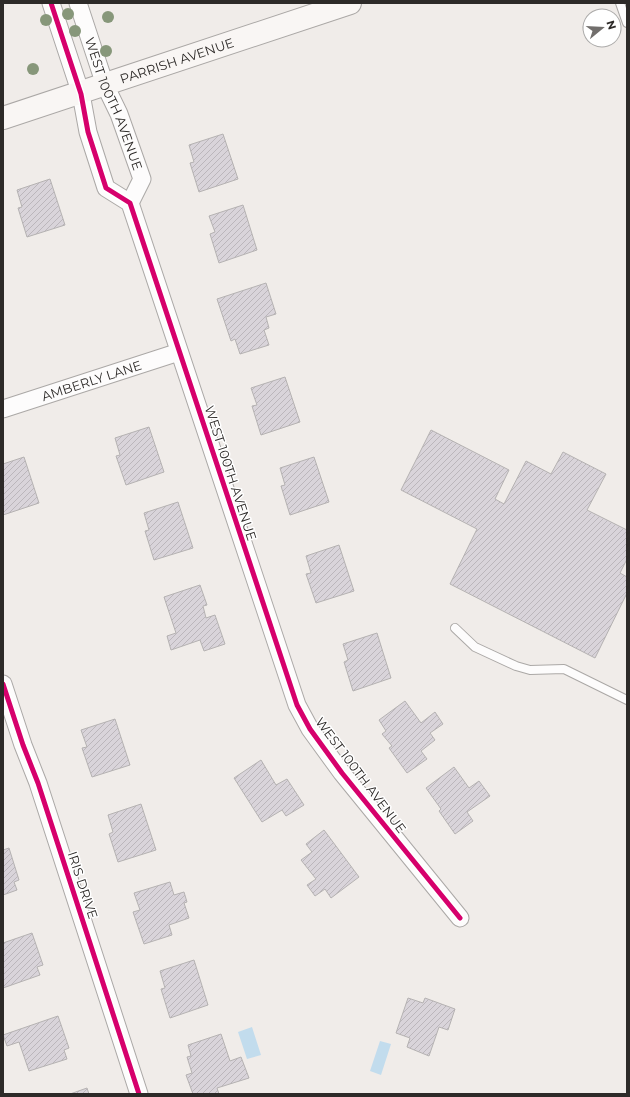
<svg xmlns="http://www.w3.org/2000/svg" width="630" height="1097" font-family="Montserrat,sans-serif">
	<defs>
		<pattern id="building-hatch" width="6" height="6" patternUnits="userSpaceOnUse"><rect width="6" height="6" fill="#d9d4da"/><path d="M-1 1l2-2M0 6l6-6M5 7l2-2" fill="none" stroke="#bbb6bb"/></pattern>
	</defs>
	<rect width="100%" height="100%" fill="#f0ece9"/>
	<path fill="#c2dced" d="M252 1027 261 1055 247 1059 238 1032Z
		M380 1041 391 1044 381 1075 370 1071Z"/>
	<path fill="url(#building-hatch)" stroke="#b5b2b2" d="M223 134 238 179 199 192 190 163 194 162 189 145Z
		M50 179 65 225 27 237 18 208 22 207 17 190Z
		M243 205 257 250 219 263 210 234 215 232 209 216Z
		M266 283 276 314 266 317 269 328 264 330 269 345 240 354 235 339 231 341 217 299Z
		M285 377 300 422 261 435 252 406 257 405 251 388Z
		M149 427 164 472 126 485 116 456 120 455 115 438Z
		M431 430 509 470 495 499 504 504 526 461 551 474 563 452 606 474 587 510 627 530V559L620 573 627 577V593L595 658 450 584 477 529 401 490Z
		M24 457 39 503 3 515V464Z
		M314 457 329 502 290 515 281 486 285 485 280 468Z
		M178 502 193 548 154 560 145 531 149 530 144 513Z
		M339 545 354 591 316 603 306 574 311 573 306 556Z
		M200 585 207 605 203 606 206 618 215 615 225 644 204 651 200 640 171 650 167 636 176 633 164 597Z
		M377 633 391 678 353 691 344 662 348 660 343 644Z
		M405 701 421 723 435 712 443 724 430 733 435 740 421 751 427 759 407 773 389 748 392 746 382 734 386 731 379 720Z
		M115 719 130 765 92 777 82 748 87 747 81 730Z
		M261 760 276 785 287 779 304 805 286 816 282 810 262 822 234 778Z
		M454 767 469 788 479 781 490 796 467 812 473 821 455 834 439 811 441 809 426 788Z
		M141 804 156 850 118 862 109 834 113 832 108 815Z
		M324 830 359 877 331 898 325 889 315 896 307 885 316 879 301 860 312 852 306 844Z
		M9 848 19 880 14 882 17 890 3 895V850Z
		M170 882 174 895 184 892 187 902 184 903 189 918 169 925 172 935 144 944 133 912 140 910 134 893Z
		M32 933 43 965 37 967 40 975 3 988V943Z
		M194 960 208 1005 170 1018 161 989 165 988 160 971Z
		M408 998 423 1003 425 998 455 1009 448 1030 439 1027 429 1056 407 1047 410 1038 396 1033Z
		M58 1016 69 1048 64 1050 67 1059 29 1071 19 1042 7 1046 3 1035Z
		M221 1034 230 1061 241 1057 249 1078 217 1088 219 1094H193L186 1075 192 1073 187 1057 191 1056 188 1045Z
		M87 1088 89 1094H70Z"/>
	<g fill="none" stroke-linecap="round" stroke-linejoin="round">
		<g stroke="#aba8a6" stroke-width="10">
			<path id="lane" d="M620 3 627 23
				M455 628 475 647 516 666 530 670 564 669 627 700"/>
		</g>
		<g stroke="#aba8a6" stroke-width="19">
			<g id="street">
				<path d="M51 3 81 94 88 132 106 188 130 203 297 705 310 729 342 773 460 918"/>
				<path id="s1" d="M78 3 105 85 119 114 142 179 130 203"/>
				<path id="s2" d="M3 409 179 352"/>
				<path d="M3 684 23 745 38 783 139 1094"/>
			</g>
		</g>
		<g stroke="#aba8a6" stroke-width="24">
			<g id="secondary">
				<path id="s3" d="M3 118 350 3"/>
			</g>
		</g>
		<use href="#lane" stroke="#fdfcfc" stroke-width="8"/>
		<use href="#street" stroke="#fdfcfc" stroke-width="17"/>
		<use href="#secondary" stroke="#f9f6f4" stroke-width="22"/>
		<g stroke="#fff" stroke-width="8">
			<path id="cycleway" d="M51 3 81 94 88 132 106 188 130 203 297 705 310 729 342 773 460 918
				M3 684 23 745 38 783 139 1094"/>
		</g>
		<use href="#cycleway" stroke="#d6006c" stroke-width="5"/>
	</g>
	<g fill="#87977a">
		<circle cx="68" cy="14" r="6"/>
		<circle cx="108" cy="17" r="6"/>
		<circle cx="46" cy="20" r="6"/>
		<circle cx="75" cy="31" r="6"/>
		<circle cx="106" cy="51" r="6"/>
		<circle cx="33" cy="69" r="6"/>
	</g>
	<g text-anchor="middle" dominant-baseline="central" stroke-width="3" stroke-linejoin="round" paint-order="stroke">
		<g font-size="13" fill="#2d2a28" stroke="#fff">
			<text stroke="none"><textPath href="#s3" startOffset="183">PARRISH AVENUE</textPath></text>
			<text stroke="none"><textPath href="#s1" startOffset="107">WEST 100TH AVENUE</textPath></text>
			<text stroke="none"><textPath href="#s2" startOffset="93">AMBERLY LANE</textPath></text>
			<text transform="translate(231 473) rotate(72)">WEST 100TH AVENUE</text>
			<text transform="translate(361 775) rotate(53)">WEST 100TH AVENUE</text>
			<text transform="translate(83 885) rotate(72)">IRIS DRIVE</text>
		</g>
	</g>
	<rect width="630" height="1097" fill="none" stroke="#2d2a28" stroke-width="8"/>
	<g transform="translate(602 28) rotate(72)"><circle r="19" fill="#ffffff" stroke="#abaaa9"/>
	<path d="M0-3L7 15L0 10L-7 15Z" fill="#716e6c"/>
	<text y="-6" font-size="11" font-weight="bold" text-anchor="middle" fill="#2d2a28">N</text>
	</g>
</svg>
